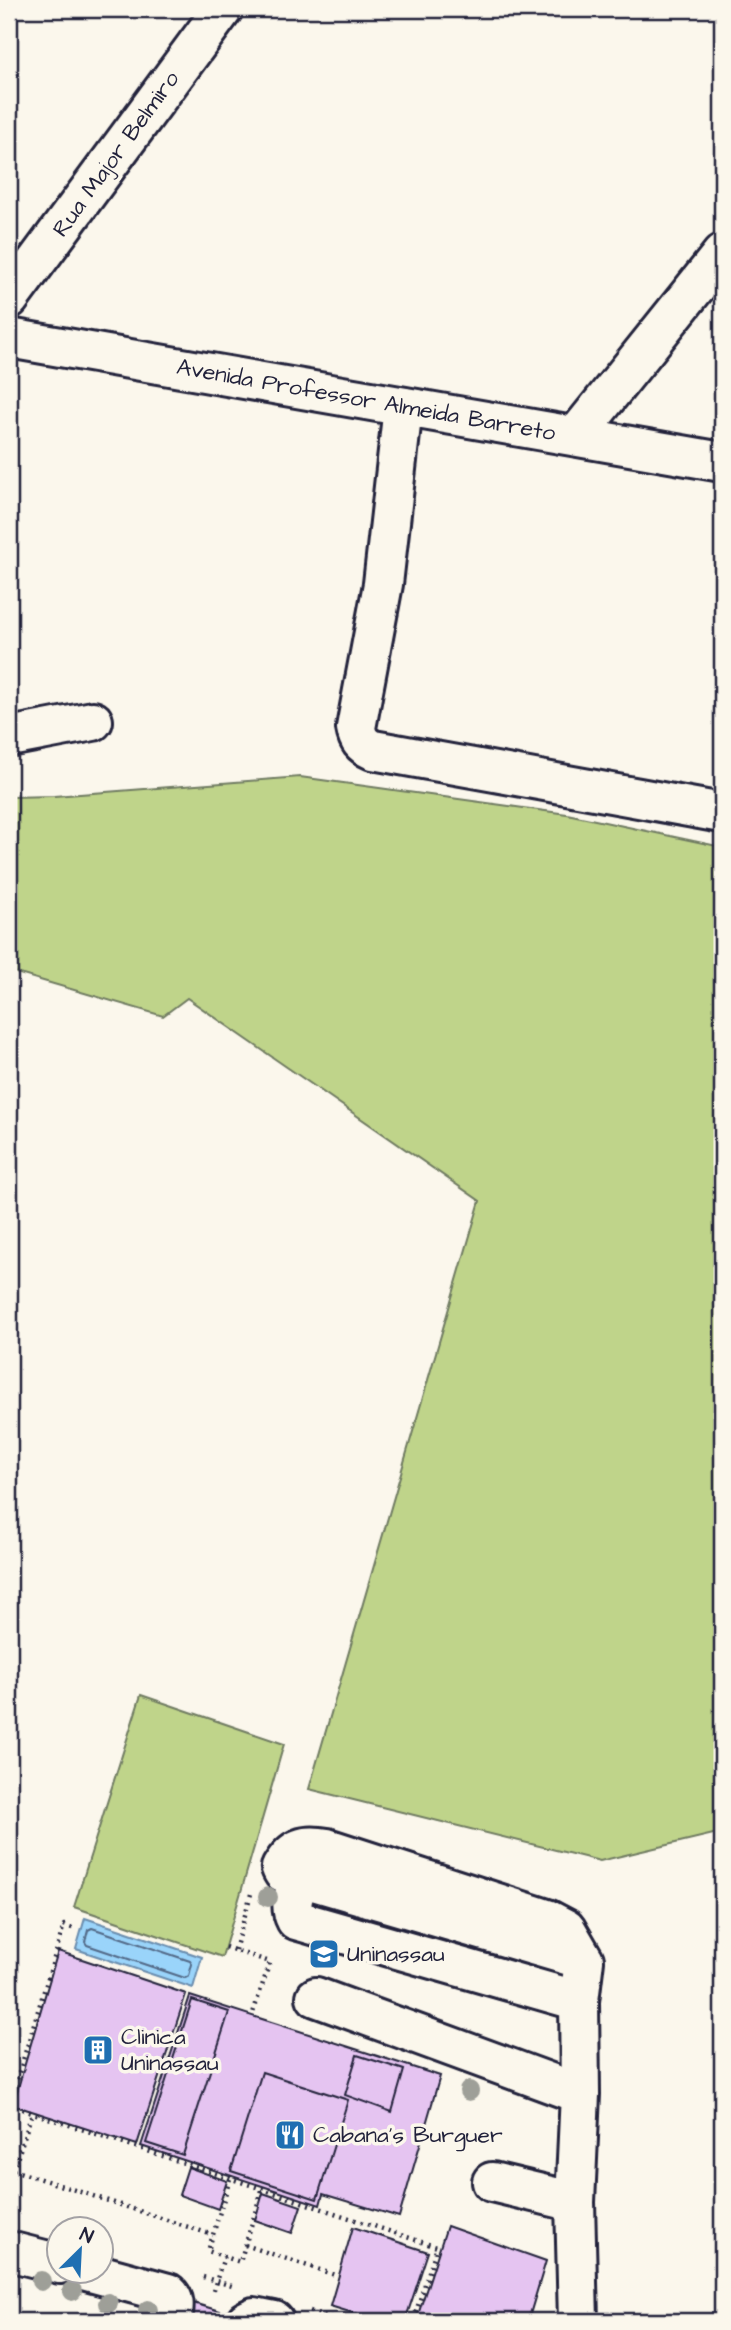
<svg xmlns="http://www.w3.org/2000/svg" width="731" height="2330" font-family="'Architects Daughter',sans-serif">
	<rect width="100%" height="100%" fill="#fbf7ec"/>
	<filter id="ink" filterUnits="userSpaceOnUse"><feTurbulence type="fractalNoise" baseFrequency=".0143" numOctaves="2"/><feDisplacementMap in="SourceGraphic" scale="14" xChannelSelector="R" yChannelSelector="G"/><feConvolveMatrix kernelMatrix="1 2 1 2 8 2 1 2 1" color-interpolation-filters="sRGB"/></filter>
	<g filter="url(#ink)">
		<path fill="#bfd48a" stroke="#707b62" stroke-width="2" d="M300 777 567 814 722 847V1832L600 1861 309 1789 480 1201 187 998 163 1016 9 971V797L54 796Z
			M141 1695 284 1744 222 1957 74 1907Z"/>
		<path fill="#9ad4fa" stroke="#6a8dae" stroke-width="2" d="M85 1918 202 1957 193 1988 76 1949Z"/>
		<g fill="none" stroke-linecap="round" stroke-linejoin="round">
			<path stroke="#526987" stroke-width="2" d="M92 1928 190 1961 192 1964 189 1976 185 1978 87 1945 85 1942 88 1930Z"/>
		</g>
		<path fill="#e5c4f1" stroke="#22223b" stroke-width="2" d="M58 1951 186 1994 137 2145 13 2105Z
			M190 1996 440 2076 399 2217 323 2194 320 2205 141 2146Z
			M192 2000 229 2012 183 2155 146 2143Z
			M357 2055 404 2070 392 2112 345 2095Z
			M262 2072 348 2100 317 2199 231 2171Z
			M188 2167 227 2181 218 2209 179 2195Z
			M263 2193 301 2206 292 2233 255 2220Z
			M447 2226 546 2261 528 2321H416Z
			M353 2227 428 2252 405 2321H379L330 2306Z
			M183 2300 240 2317 235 2321H191Z"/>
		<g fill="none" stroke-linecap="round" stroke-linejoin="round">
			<g stroke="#22223b" stroke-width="44">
				<path id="minor" d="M9 299 223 9
					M403 407 383 584 356 728C358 740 362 745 373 750L722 813
					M576 436 722 254
					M9 737 93 721
					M300 1876C295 1892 288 1905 296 1920L579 2001
					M316 1997 580 2094
					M492 2182 575 2202
					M9 2251 60 2264
					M83 2270 168 2293C177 2301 173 2310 172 2321
					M246 2321 254 2317 274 2321
					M578 2321 575 2202 580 2094 579 2001 584 1960 566 1929 547 1919 327 1848C304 1844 293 1847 281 1868L283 1872 584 1960"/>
			</g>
			<g stroke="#22223b" stroke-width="44">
				<path id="major" d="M9 338 722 462"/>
			</g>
			<path stroke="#22223b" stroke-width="4.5" stroke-dasharray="2 5" stroke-linecap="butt" d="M225 1947 270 1962 252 2016
				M235 1950 251 1894
				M9 2105 437 2247 413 2321
				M9 2106 64 1925 75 1929
				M13 2170 213 2235
				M230 2179 208 2251 240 2262 262 2190
				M9 2184 32 2113
				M245 2245 338 2276
				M203 2277 232 2286
				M213 2291 224 2257
				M310 2311 343 2321"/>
			<use href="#minor" stroke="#fbf7ec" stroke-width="38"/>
			<use href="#major" stroke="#fbf7ec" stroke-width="38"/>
		</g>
		<g fill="#9e9f98">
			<circle cx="268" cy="1897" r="10"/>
			<circle cx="469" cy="2091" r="10"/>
			<circle cx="41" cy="2281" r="10"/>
			<circle cx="72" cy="2291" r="10"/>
			<circle cx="108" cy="2303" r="10"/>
			<circle cx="148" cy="2310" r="10"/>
		</g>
	</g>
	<defs>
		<g id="university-square" transform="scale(1.575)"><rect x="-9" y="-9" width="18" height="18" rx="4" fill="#1f6fb2" stroke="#fbf7ec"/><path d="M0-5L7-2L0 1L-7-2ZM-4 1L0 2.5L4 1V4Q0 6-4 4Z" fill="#fff"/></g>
		<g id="building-square" transform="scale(1.575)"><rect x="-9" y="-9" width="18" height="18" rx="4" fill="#1f6fb2" stroke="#fbf7ec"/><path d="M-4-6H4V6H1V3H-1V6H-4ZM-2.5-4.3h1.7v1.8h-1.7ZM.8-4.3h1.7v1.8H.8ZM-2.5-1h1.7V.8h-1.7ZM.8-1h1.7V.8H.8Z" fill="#fff"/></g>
		<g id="restaurant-square" transform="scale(1.575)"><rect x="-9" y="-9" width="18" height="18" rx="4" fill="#1f6fb2" stroke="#fbf7ec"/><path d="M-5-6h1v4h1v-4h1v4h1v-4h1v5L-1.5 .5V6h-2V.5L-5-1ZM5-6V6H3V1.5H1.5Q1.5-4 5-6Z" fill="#fff"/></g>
	</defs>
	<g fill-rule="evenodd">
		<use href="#university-square" x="324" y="1954"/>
		<use href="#building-square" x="98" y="2050"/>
		<use href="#restaurant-square" x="290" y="2135"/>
	</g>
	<g text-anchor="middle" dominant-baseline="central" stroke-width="7" stroke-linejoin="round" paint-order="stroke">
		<g font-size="23" fill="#22223b" stroke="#fbf7ec">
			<text transform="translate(116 154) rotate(-54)">Rua Major Belmiro</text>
			<text transform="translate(366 400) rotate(10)">Avenida Professor Almeida Barreto</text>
		</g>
		<g font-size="23" fill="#22223b" stroke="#fbf7ec" text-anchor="start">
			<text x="347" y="1954">Uninassau</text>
			<text x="121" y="2037">Clinica<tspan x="121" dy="26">Uninassau</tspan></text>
			<text x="313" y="2135">Cabana's Burguer</text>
		</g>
	</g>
	<rect width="731" height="2330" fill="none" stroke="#fbf7ec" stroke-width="35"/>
	<rect x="18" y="18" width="696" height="2295" fill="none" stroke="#22223b" stroke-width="2.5" filter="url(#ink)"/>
	<g transform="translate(80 2250) rotate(24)"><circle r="33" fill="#fbf7ec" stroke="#a4a2a5" stroke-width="2"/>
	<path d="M0-5L12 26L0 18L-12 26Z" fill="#1f6fb2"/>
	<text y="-10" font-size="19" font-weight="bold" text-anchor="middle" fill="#22223b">N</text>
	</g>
</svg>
